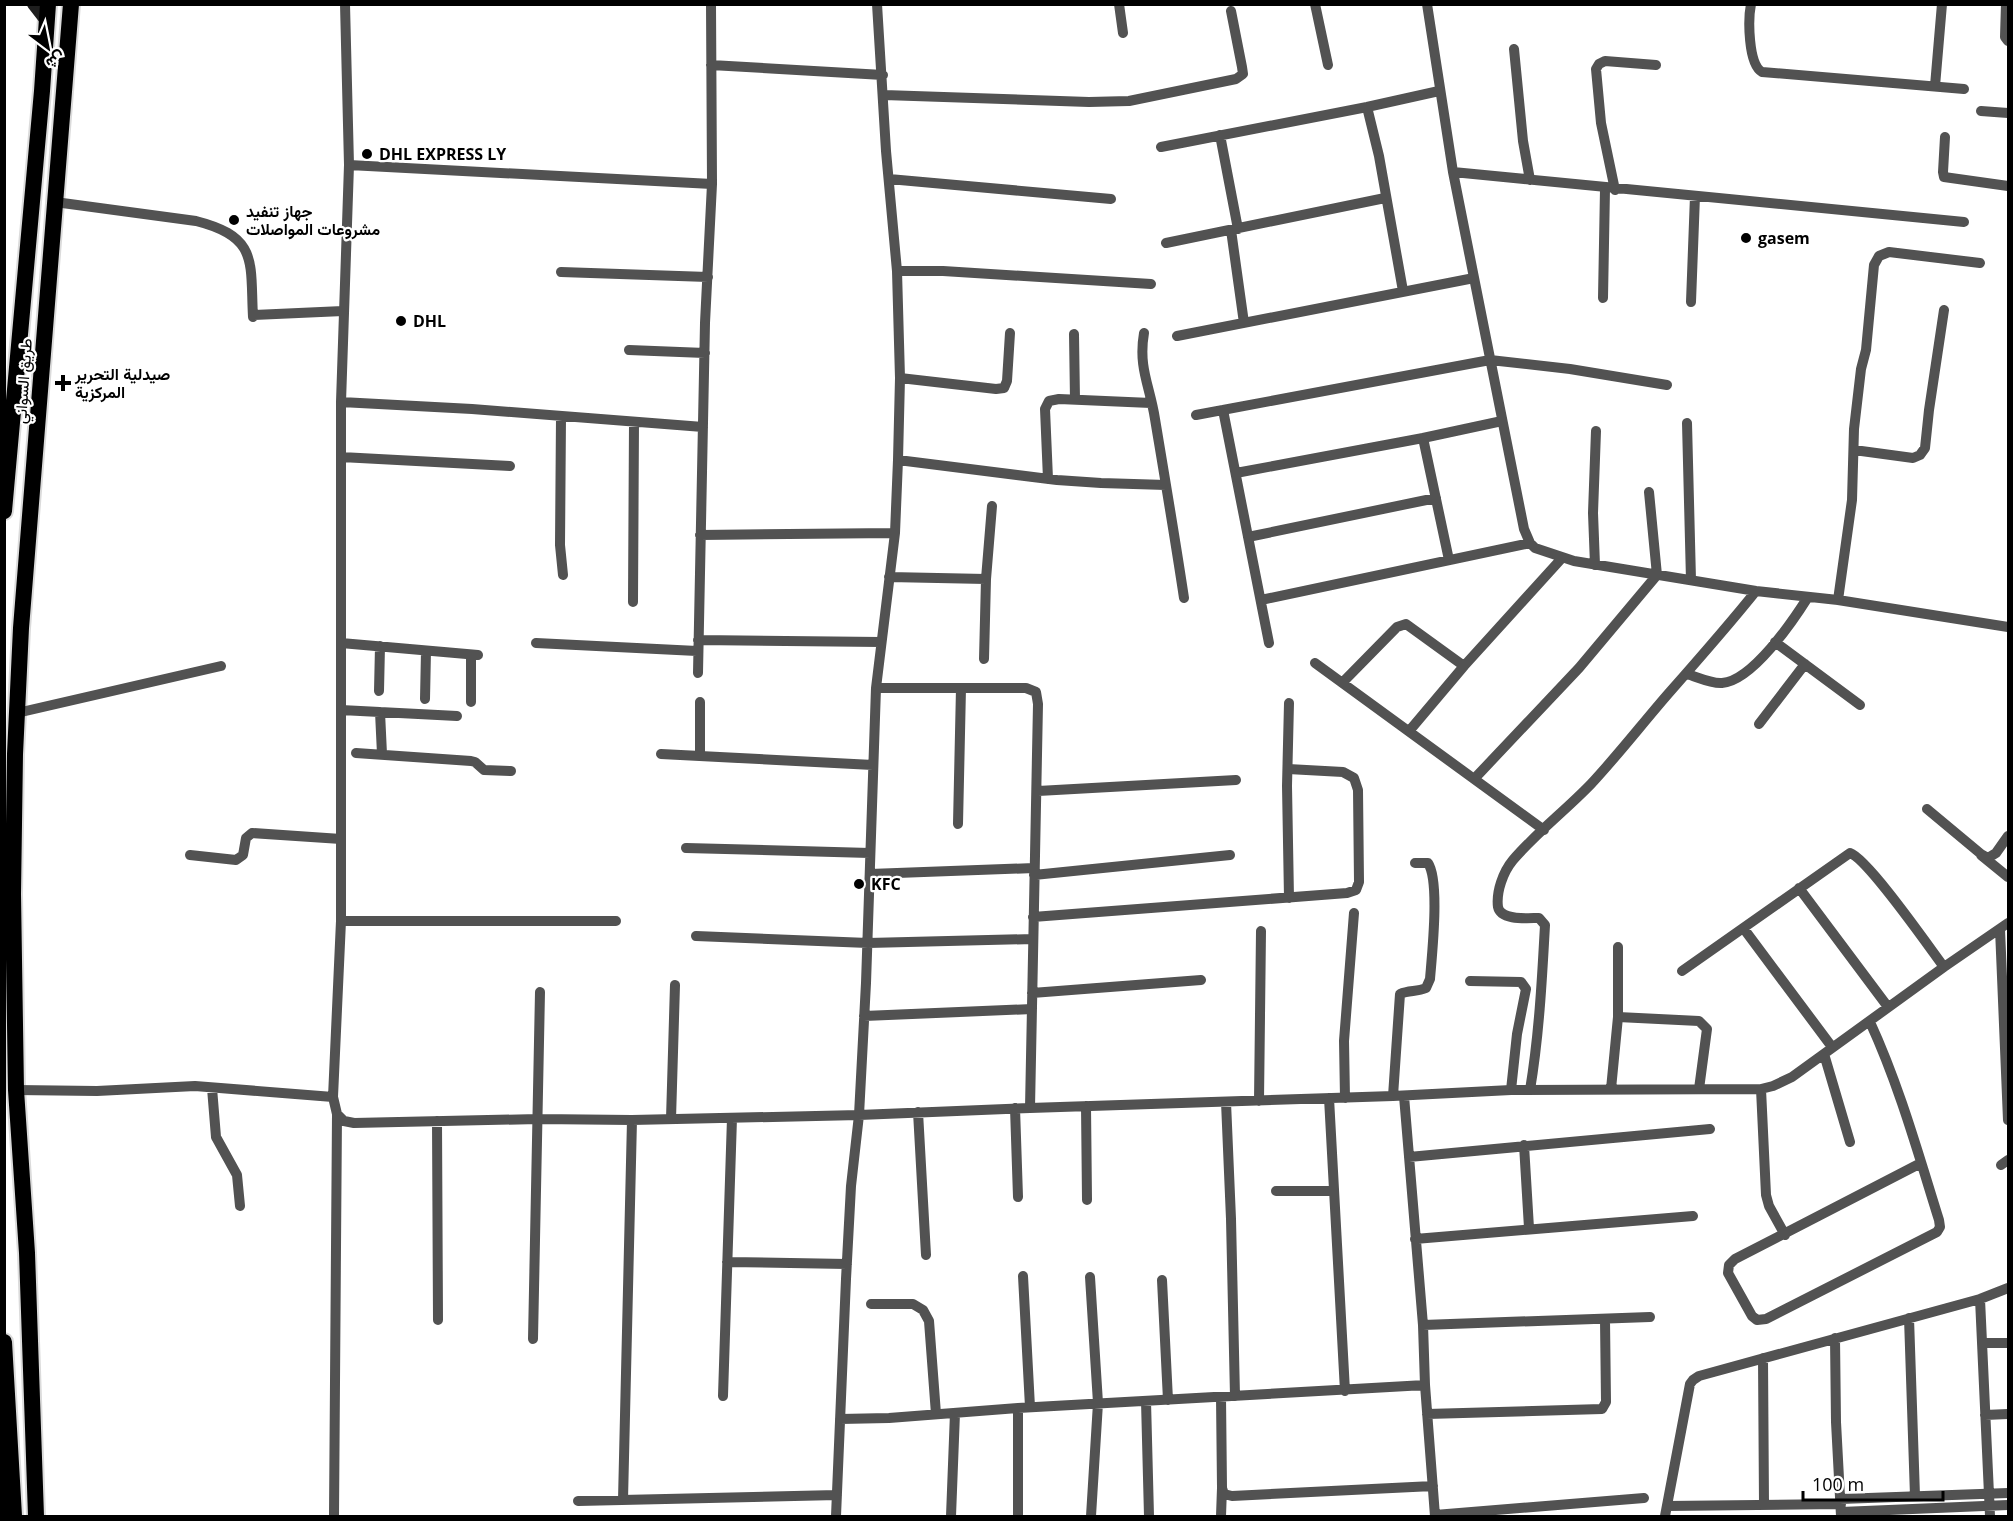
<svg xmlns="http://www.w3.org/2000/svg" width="2013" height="1521" font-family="'Open Sans',Vazirmatn,sans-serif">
	<rect width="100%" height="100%" fill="#fff"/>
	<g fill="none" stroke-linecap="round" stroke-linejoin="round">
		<g stroke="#dbdbdb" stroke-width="20">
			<path id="trunk" d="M4 511 42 91 48 4
				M4 1342 14 1516
				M36 1516 27 1253 16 1090 13 894 15 754 21 628 71 4"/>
		</g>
		<path stroke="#525252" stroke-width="10" d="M1119 4 1123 33
			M1315 4 1328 65
			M1427 4 1453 172 1524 529 1530 543 1535 548 1574 561 1756 591 1838 600 2008 627
			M1751 4C1748 19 1748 64 1762 72L1964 89
			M2006 4 2005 37 2008 41
			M1514 49 1523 141 1530 180
			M711 65 883 75
			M1935 86 1942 4
			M884 95 1089 102 1129 101 1236 79 1243 74 1242 67 1231 11
			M1367 107 1379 156 1403 291
			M1981 111 2008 113
			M1220 135 1238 229
			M1945 137 1943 172 1944 177 2008 186
			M1161 147 1367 107 1439 91
			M349 165 712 184
			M1453 172C1623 190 1794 204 1964 222
			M889 179 1111 199
			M1615 190 1601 123 1596 69 1599 64 1605 61 1656 65
			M55 202 196 221C259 237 250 262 253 317
			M1231 230 1244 323
			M1166 243 1385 198
			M897 271H943L1151 284
			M561 272 708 277
			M1603 298 1605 189
			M1691 302 1695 196
			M253 315 343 311
			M1144 333C1138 368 1150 386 1155 419 1165 479 1175 538 1184 598
			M1074 334 1075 400
			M1177 336 1474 278
			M629 350 705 353
			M900 378 996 389 1004 388 1007 381 1010 333
			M341 402 472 409 703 427
			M1223 410 1269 643
			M1196 415 1490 360 1570 369 1667 385
			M561 417 560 545 563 575
			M1687 423 1691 580
			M1854 450 1913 458 1920 455 1925 448 1929 410 1944 310
			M341 457 510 466
			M898 460 1057 480 1101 483 1166 485
			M1236 473 1423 438
			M1048 479 1045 409 1049 401 1059 399 1151 403
			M700 535 895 533
			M1248 537 1436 498
			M1449 560 1423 438 1502 421
			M1595 565 1593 513 1596 431
			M889 577 986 579
			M1261 600 1530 543
			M1838 600 1852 500 1854 429 1861 369 1866 350 1874 265 1879 256 1889 252 1980 263
			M633 602 634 422
			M698 640 881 642
			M1775 642 1860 705
			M341 643 478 655
			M536 643 697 651
			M984 659 986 579 992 506
			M1315 663 1544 830
			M698 673 705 323 712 184 711 4
			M1687 674C1697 677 1712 684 1722 683 1752 681 1793 621 1808 597
			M1343 682 1397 627 1406 624 1464 666
			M876 688H1026L1036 692 1038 704 1030 1108
			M379 691 380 646
			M425 699 426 651
			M471 702V655
			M341 710 457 716
			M380 712 382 754
			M17 713 221 666
			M1759 724 1805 664
			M1410 730 1464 666 1562 558
			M356 753 471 761 475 762 484 770 511 771
			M661 754 873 765
			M700 756V702
			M1475 778 1579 668 1657 575 1649 492
			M1038 791 1236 780
			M1927 809 1981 854 1988 858 1996 853 2008 836
			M958 824 961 688
			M686 848 870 853
			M190 855 236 860 243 855 246 838 252 833 341 839
			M1981 855 2008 877
			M870 874 1034 868
			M1034 875 1230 855
			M1799 888 1888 1007
			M1289 898 1287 786 1289 703
			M1033 917 1347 893 1356 890 1359 882 1358 790 1354 778 1343 772 1288 769
			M341 921H616
			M1744 929 1832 1047
			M2000 929 2008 1120
			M696 936 868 943 1033 939
			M1682 971 1850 853C1868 859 1929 947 1944 967
			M1470 981 1521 982 1526 989 1517 1034 1511 1090
			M1032 993 1201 980
			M864 1016 1032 1009
			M1618 1017 1699 1021 1707 1029 1699 1089
			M1870 1022C1899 1085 1918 1153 1939 1220L1940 1227 1937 1232 1766 1319 1757 1320 1752 1316 1728 1273 1729 1265 1735 1259 1921 1163
			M1824 1054 1850 1142
			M212 1088 216 1137 237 1175 240 1206
			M1611 1089 1618 1017V947
			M1761 1089 1766 1195 1769 1206 1785 1235
			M16 1090 97 1091 195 1086 333 1097
			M1530 1090C1539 1036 1542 980 1545 925L1539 918C1528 918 1501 921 1498 907 1496 892 1503 872 1513 860 1536 833 1566 810 1591 784 1618 755 1642 724 1668 694 1698 660 1728 626 1756 591
			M1393 1096 1400 994C1409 990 1417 992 1426 988L1430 979C1432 954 1440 881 1428 863H1415
			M1404 1096 1423 1325 1425 1385 1435 1516
			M1329 1098 1345 1391
			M1345 1098 1344 1041 1354 913
			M1259 1101 1261 931
			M1226 1102 1231 1219 1235 1396
			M1086 1106 1087 1200
			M1015 1108 1018 1197
			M918 1112 926 1255
			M337 1114 344 1121 354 1123 538 1119 632 1120 859 1115 1030 1108 1393 1096 1511 1090 1761 1089 1773 1086 1792 1077 1944 967 2008 923
			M671 1119 675 985
			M437 1121 438 1320
			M1524 1145 1529 1228
			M1409 1157 1710 1129
			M2001 1165 2008 1160
			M1276 1191H1334
			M1415 1239 1693 1216
			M727 1262 847 1264
			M1023 1276 1030 1407
			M1090 1277 1098 1403 1091 1516
			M1162 1280 1168 1400
			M1980 1299 1990 1516
			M871 1304H913L923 1310 929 1321 936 1414
			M1909 1318 1915 1496
			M1423 1325 1650 1317
			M1835 1338 1836 1422 1841 1516
			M533 1339 540 992
			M1982 1343H2008
			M1763 1358 1764 1505
			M723 1396 732 1118
			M1221 1397 1222 1488 1224 1494 1232 1496 1433 1486
			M1146 1401 1149 1516
			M1018 1408V1516
			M1427 1414 1602 1409 1606 1402 1605 1320
			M1985 1415 2008 1414
			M840 1419 889 1418 1018 1408 1425 1385
			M1840 1499 2008 1493
			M623 1500 632 1120
			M578 1501 837 1495
			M1667 1506 1841 1504
			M1841 1512 2008 1505
			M1435 1515 1644 1498
			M334 1516 337 1114 333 1097 341 921V402L349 165 345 4
			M836 1516 846 1279 851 1186 859 1115 866 983 876 688 895 533 898 460 900 378 897 271 886 151 877 4
			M951 1516 955 1413
			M1221 1516 1222 1488
			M1665 1516 1690 1384 1693 1380 1699 1376 1980 1299 2008 1288"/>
		<path stroke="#1f1f1f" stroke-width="12" d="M33 4 47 22"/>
		<use href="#trunk" stroke="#000" stroke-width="16"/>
	</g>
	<g fill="#000" stroke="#fff" stroke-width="2">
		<circle cx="367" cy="154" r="6"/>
		<circle cx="234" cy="220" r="6"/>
		<circle cx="1746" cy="238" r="6"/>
		<circle cx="401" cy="321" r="6"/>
		<path d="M60 374h6v6h6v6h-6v6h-6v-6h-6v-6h6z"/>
		<circle cx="859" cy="884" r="6"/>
	</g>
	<g text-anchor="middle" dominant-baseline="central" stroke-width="4.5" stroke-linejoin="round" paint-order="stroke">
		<g font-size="16" font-weight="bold" fill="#000" stroke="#fff" text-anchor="start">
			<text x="379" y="154">DHL EXPRESS LY</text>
			<text x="246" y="211">جهاز تنفيد<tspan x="246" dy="18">مشروعات المواصلات</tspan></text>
			<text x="1758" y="238">gasem</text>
			<text x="413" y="321">DHL</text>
			<text x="75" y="374">صيدلية التحرير<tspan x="75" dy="18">المركزية</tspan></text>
			<text x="871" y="884">KFC</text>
		</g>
		<g font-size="16" fill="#000" stroke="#fff">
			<text transform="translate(23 381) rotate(-86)">طريق السواني</text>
		</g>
	</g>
	<rect width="2013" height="1521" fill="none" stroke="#000000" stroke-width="12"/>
	<g transform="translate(48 48) rotate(148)" stroke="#ffffff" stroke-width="4.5" paint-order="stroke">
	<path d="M0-4.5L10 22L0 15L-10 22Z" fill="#000000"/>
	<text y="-9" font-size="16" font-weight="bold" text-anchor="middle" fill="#000000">ش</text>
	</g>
	<path d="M1803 1491v9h140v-9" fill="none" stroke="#000000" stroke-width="3"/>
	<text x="1812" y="1491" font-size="18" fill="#000000" stroke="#ffffff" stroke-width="4.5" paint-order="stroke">100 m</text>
</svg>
